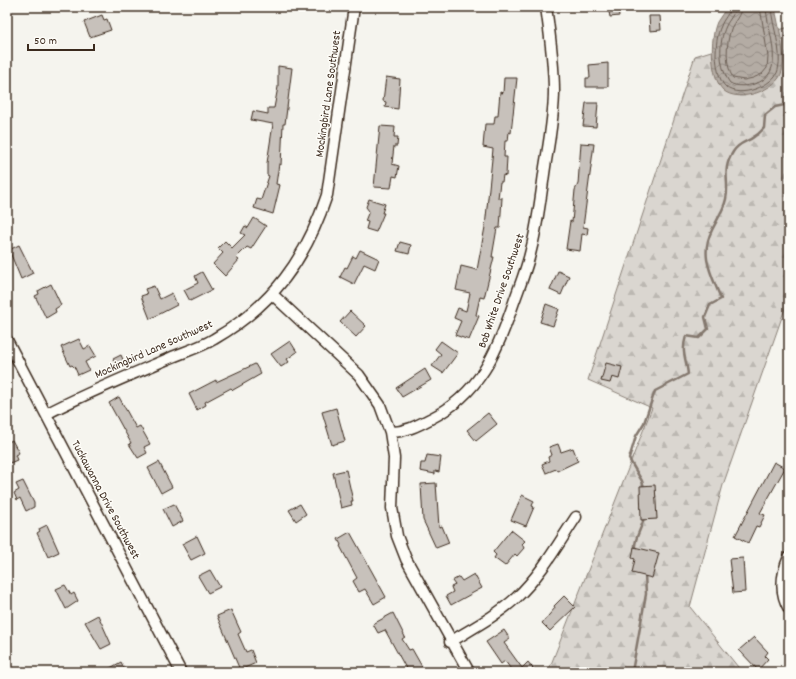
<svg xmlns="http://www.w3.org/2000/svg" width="796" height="679" font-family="Dekko,sans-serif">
	<defs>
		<pattern id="forest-firs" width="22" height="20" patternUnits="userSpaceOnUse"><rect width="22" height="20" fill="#dad6d0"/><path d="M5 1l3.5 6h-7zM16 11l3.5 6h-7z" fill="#bcb8b2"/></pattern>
		<pattern id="water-waves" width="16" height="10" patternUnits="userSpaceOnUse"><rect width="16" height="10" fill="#b4aca4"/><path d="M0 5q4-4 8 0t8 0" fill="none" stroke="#948c85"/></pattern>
	</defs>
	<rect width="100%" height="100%" fill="#f5f4ee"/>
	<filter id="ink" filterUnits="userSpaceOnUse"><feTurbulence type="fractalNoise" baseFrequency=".025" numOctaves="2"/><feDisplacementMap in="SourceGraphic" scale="8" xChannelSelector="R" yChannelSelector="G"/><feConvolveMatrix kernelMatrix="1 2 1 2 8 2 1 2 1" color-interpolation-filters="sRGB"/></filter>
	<g filter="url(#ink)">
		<path fill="url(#forest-firs)" stroke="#8a8077" d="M789 27V297L723 485 690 607 742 672H548L652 408 588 380 695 56Z"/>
		<path fill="url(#water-waves)" stroke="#84786e" d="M727 7H775C778 26 786 51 782 71 778 90 738 104 723 90 710 77 710 38 717 22 720 17 724 12 727 7Z"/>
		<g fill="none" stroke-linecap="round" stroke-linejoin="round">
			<path stroke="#6b5e54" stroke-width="1" d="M730 7C730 14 723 19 721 26 717 34 716 46 716 56 717 65 718 80 726 87 739 99 774 86 778 70 783 50 772 27 771 7
				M735 7C735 15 729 19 726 26 718 43 719 68 730 83 737 87 747 86 754 84 788 75 767 32 766 7
				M741 7C741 16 734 21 731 29 726 44 725 65 733 78L744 80 753 78 762 74 767 68 768 57 760 7"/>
			<path stroke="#84786e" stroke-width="2.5" d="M644 488 642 481 629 459 636 436 644 423 655 391 688 374C686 357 681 353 686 336L699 338 708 329 705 317 710 305 721 299C712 275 699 256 712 230 717 220 724 209 726 199 730 180 721 171 733 152 740 141 747 143 755 136 759 134 761 131 764 128L765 115 775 107 789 104
				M635 550C633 539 643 527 644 517
				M632 672 646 594 645 574"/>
		</g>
		<path fill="#c7c1bb" stroke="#3b2a1e" d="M608 7H618L619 16 610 17Z
			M102 15 104 20 107 19 111 30 90 37 84 22Z
			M649 16H660L661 30 650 31Z
			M608 63V87H586V78H590L589 65Z
			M278 66 292 68 285 124H283L281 165 279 164 276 184 280 185 273 214 254 208 257 199 261 200 269 176 267 175V163L273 124 251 120 253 111 268 114V108H274L278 87Z
			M386 77 400 79 398 109 385 107 386 102 383 101Z
			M504 78H517L511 133 509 132 508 141H505L504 157H507L506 176 503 175 502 182H500L498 198H502L500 228H497L492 257H494L484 298 480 297 476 315 479 316 469 340 455 335 461 321 454 318 458 308 466 311 470 293 456 290 461 266 477 270 485 227 493 149 483 147 485 124H494L495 116H498L500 92 503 93Z
			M586 103H598L596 127 583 126Z
			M380 126 395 127 394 137H398L397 146H394L392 164 399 166 397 177 393 176 391 188 374 187Z
			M581 143 594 144 583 227 588 228 587 235 582 234 580 251 566 249 570 221 572 222 575 190 578 184Z
			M369 199 385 204 382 213H384L376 232 366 229 368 222 365 221 369 211 366 207Z
			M254 218 266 226 251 249 247 247 236 258 239 260 225 276 213 264 223 253 218 248 225 241 232 248 245 235 241 233 245 226 248 228Z
			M400 242 411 245 409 254 397 251Z
			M19 245 33 273 21 279 9 250Z
			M360 250 379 259 375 269 364 264 354 284 340 277 345 267 347 268 353 256 356 258Z
			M558 271 569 276 561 295 550 290Z
			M202 272 212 290 190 301 184 290 198 283 195 276Z
			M51 284 61 305 55 309 56 312 46 318 35 296 39 294 38 291Z
			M154 286 160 299 172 293 177 305 150 319 141 296 147 294 145 289Z
			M546 304 559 309 553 326 540 322Z
			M350 311 366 326 356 337 340 322Z
			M79 339 84 349 90 346 96 356 85 362 89 370 78 375 75 368 72 365 70 366 61 347Z
			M290 341 297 352 287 359 289 362 281 367 271 354Z
			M441 341 458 353 443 373 432 366 441 354 435 349Z
			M121 355 125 364 117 368 113 359Z
			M606 363 622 367 619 379 612 377 610 383 601 381Z
			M255 364 261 374 233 390 231 388 205 402 206 405 197 410 189 394 216 380V382Z
			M425 369 431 380 402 397 396 388Z
			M119 397 136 428 140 426 150 444 144 447 147 453 138 458 129 444 131 443 109 403Z
			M336 408 345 441 332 445 322 412Z
			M488 413 497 424 476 441 467 430Z
			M12 440 19 453 15 455 17 460 10 463 7 458V443Z
			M558 444 561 452 573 448 578 461 557 471 556 469 546 473 542 464 549 461 548 457 552 455 549 447Z
			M427 455 441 457 439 472 435 471V474L420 471 421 463H425Z
			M159 462 172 487 161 493 148 468Z
			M774 462 785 468 760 513 765 515 759 527 756 526 748 543 735 536Z
			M346 470 353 501H351L352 505 341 508 333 473Z
			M23 481 34 503V507L26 511 20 498 17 500 14 493 19 490 16 484Z
			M436 483 439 527 442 526 449 543 436 548 423 520 421 484Z
			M655 485 657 519 641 520 640 486Z
			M522 495 534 501 532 506 534 507 526 526 511 520Z
			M174 504 183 521 172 527 163 509Z
			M300 504 306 514 296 521 289 510Z
			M47 525 59 552 48 557 37 533 40 531 39 529Z
			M511 530 525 541 522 544 524 548 517 556 515 554 505 566 494 558 496 555 493 552Z
			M350 532 386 597 374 604 365 589 359 592 353 581 357 578 340 546 341 545 338 539Z
			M197 536 205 553 191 560 182 544Z
			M634 547 659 553 652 578 632 573 635 559 632 558Z
			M743 558 745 592 733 593 729 559Z
			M210 570 220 587 208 593 198 576Z
			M474 574 482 588 451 605 446 596 453 592 451 587 455 585 452 581 459 577 462 581Z
			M65 585 71 595 74 593 78 601 66 609 56 589Z
			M564 596 575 607 550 631 542 623 555 608 554 606Z
			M231 610 241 632 238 634 246 652 251 650 256 663 240 670 217 616Z
			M393 613 405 637 402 639 409 650 412 649 425 672H408L385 630 378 633 373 624Z
			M98 615 111 644 101 649 85 622Z
			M504 630 510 639 504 643 522 668 528 662 536 672H513L505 661 501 664 486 642Z
			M754 637 768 652 765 656 768 659 758 670 739 650Z
			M121 662 126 672H103Z"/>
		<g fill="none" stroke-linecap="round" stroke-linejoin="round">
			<g stroke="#3b2a1e" stroke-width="13">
				<path id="minor" d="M272 294 359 375 380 405 390 432 394 458 392 508 397 536 406 559 469 672
					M7 340 181 672
					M46 414C86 393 128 376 170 358 184 352 201 347 214 339 273 305 306 259 327 195L354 7
					M390 432C405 432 417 426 430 419 480 394 497 352 514 302 520 285 527 268 531 250 538 223 541 195 545 167 549 142 554 116 554 91 554 63 550 35 546 7
					M789 557C781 575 779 592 789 609
					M450 642C473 628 496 616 516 598 541 575 558 544 576 517"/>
			</g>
			<use href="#minor" stroke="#fdfcf7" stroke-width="10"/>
		</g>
	</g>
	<g text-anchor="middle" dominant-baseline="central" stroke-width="3" stroke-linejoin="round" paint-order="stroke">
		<g font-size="12" fill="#3b2a1e" stroke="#fdfcf7">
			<text transform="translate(329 94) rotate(-82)">Mockingbird Lane Southwest</text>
			<text transform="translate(502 291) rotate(-71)">Bob White Drive Southwest</text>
			<text transform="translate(154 350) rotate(-24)">Mockingbird Lane Southwest</text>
			<text transform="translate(105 500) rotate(62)">Tuckawanna Drive Southwest</text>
		</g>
	</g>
	<rect width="796" height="679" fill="none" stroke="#fdfcf7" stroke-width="24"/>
	<rect x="12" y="12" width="772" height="655" fill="none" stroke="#3b2a1e" stroke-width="1.5" filter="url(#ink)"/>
	<path d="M28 44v6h66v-6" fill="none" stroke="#3b2a1e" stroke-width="2"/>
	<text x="34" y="44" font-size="12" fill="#3b2a1e" stroke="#fdfcf7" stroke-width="3" paint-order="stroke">50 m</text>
</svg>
